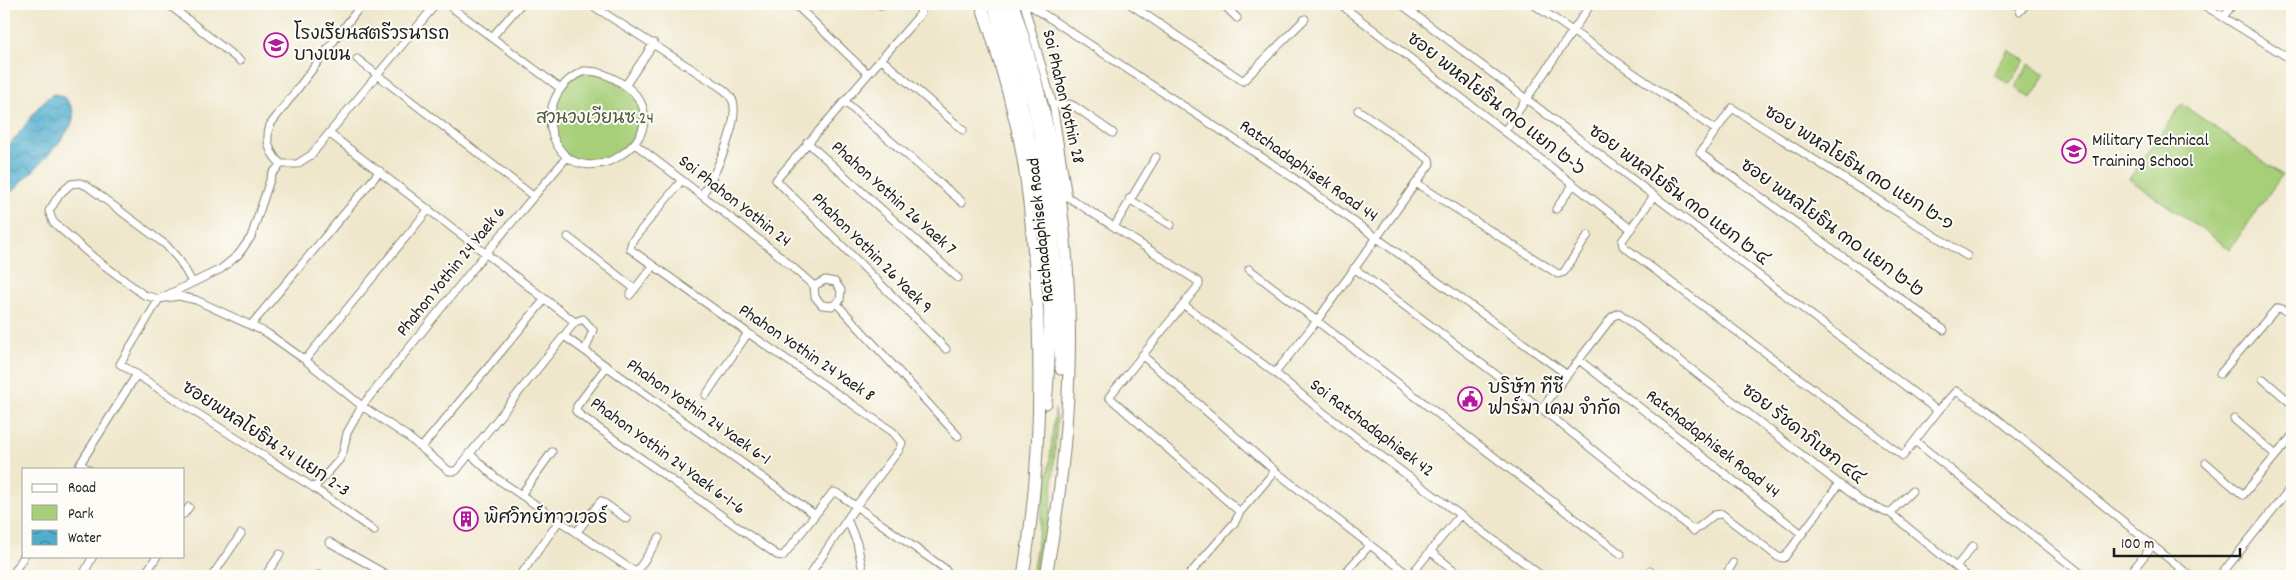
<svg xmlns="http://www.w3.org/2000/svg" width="2296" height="580" font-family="Dekko,'Playpen Sans Thai',sans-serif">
	<defs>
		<pattern id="grass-tufts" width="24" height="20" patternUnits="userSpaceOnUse" patternTransform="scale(1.25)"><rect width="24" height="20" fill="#a7cf79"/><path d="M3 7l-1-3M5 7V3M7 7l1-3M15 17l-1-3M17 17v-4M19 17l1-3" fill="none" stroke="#8fb168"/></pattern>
		<pattern id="water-waves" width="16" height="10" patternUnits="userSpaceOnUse" patternTransform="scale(1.25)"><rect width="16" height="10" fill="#4fadce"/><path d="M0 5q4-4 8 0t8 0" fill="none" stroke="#418ca6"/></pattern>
	</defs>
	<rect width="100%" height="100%" fill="#fdfcf7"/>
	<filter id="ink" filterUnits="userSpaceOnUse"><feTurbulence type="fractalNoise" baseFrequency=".02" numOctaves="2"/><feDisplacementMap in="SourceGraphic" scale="10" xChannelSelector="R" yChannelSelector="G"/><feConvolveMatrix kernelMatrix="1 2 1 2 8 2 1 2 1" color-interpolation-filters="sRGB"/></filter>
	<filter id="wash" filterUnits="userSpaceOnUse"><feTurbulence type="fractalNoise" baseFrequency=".0096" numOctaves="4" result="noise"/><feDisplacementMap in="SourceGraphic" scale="20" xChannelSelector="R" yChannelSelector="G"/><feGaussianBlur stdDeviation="1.12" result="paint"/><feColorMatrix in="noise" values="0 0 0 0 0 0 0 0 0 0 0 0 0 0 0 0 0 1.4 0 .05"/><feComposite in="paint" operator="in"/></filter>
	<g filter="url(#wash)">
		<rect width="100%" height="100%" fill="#efe7cc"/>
		<path fill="url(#grass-tufts)" stroke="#62764a" d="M1055 409 1057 419C1053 471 1052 525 1041 576H1032L1050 459Z"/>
		<path fill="#a7cf79" stroke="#62764a" d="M2008 50 2025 60 2010 84 1994 74Z
			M2029 64 2046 74 2031 98 2015 88Z
			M595 72 614 79 639 98 644 118 637 140 623 154 598 164 574 160 559 148 551 111 560 88 577 74Z
			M2182 104 2282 175 2230 249 2129 179Z"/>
		<path fill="url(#water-waves)" stroke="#366475" d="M53 94C60 94 65 97 69 103 74 109 75 117 71 125 59 148 23 180 4 200V149C24 134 32 107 53 94Z"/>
	</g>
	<g filter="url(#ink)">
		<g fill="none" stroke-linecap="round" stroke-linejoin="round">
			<g stroke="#868274" stroke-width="9">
				<path id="minor" d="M168 4 240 61
					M447 4 560 88
					M590 4 717 85C725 90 733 96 734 106 736 129 715 176 702 195
					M795 4 868 74
					M879 4 882 6
					M918 4 921 13 917 18 776 180 946 349
					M1024 4 1053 105 1068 197
					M1028 4 1292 177 1566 374
					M1130 4 1243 81 1305 19
					M1223 4 1237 18
					M1340 4 1631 229
					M1401 4 1938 411
					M1533 4 1716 130
					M2202 4 2292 60
					M2020 11 2026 4
					M2223 17 2233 4
					M492 37 521 4
					M357 59 533 196
					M881 59 963 130
					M584 71C597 70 611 76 623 84 688 127 587 202 556 143 542 116 555 83 584 71Z
					M625 86 654 43
					M844 101 962 202
					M1053 105 1069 104 1074 106 1113 133
					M1358 110 1429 159 1430 164 1416 183
					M1504 132 1591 4
					M807 142 958 278
					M635 144 775 252 814 286
					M281 164 272 174 251 237 238 255 221 269 159 299 120 364 314 488 374 531
					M281 164H297L311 155 436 4
					M281 164C269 153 265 140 270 125L362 4
					M682 180 632 241 630 249 748 333 893 432 902 443 899 450 856 506 809 576
					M1059 197H1068L1199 282V285L1109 397 1240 512
					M1653 197 1622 241 1623 246 1903 456 1938 411 1956 391 1988 411 2190 576
					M1129 199 1171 225
					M1556 209 1573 185
					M1114 227 1156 157
					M568 237 635 289
					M1354 268 1542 409 1694 531 1714 515 1722 514 1778 557 1784 558 1839 484
					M1249 269 1621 554
					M825 280 835 282 841 290 840 300 832 306 822 305 815 297 814 286Z
					M192 282 180 261 166 245 87 186 80 183 71 184 60 194 49 211 53 222 93 257 144 295 159 299 179 296 196 300 267 333 305 360 362 406 407 436 449 471H456L575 322 330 134
					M630 295 653 266
					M837 304 958 436
					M1184 305 1275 373 1325 414 1542 576
					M575 322 583 319 593 330 585 351
					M251 325 380 171
					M1944 330 1700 153 1732 108 1967 256
					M564 336 814 514
					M1142 355 1275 471 1410 576 1460 515
					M305 360 429 209
					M1579 360 1802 534
					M606 367 577 406 576 411 580 415 777 555 783 556 833 492 837 493 944 568 950 576
					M1275 373 1316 322 1416 183 1558 274 1564 272 1588 235
					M2220 374 2276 309 2279 308 2292 313
					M2263 379 2292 404
					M706 395 748 333
					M1542 409C1564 377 1589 348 1612 317L1619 313 1861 501 1890 513 1967 576
					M2234 419 2276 455
					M1915 441 2084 576
					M421 448 545 299
					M469 453 496 478 641 576
					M2206 463 2243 495 2292 436
					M80 464 88 469
					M77 469 137 374
					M314 488 339 460 343 452 347 433 362 406 486 253 567 157
					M521 495 552 452
					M1890 513 1912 491
					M184 514 189 507
					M847 519 857 543 864 576
					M576 533 601 501 627 519
					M329 542 389 576
					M1430 551 1461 576
					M1956 567 1973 546
					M636 573 659 538
					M83 575 93 556
					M12 576 24 556
					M144 576 157 556
					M212 576 241 534
					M265 576 280 554
					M318 576 319 575
					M520 576 559 521
					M1188 576 1235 522 1240 512 1275 471
					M1342 576 1370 545
					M1647 576 1650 571
					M1725 576 1733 563
					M2128 576 2153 545
					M2220 576 2292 486"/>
			</g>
			<g stroke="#868274" stroke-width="13">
				<path id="primary" d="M981 4C995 44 1007 86 1017 128 1028 178 1032 230 1036 282 1042 381 1040 478 1023 576
					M993 4C1035 132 1059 268 1046 403
					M1004 4C1021 55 1036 109 1045 163 1055 231 1059 300 1061 369
					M1013 4C1029 53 1043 103 1053 154 1079 293 1072 438 1046 576"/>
			</g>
			<use href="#minor" stroke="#fff" stroke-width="7"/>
			<use href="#primary" stroke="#fff" stroke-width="11"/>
		</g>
	</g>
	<defs>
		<g id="school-ring" transform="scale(1.25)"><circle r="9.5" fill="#fdfcf7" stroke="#b5179e" stroke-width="1.5"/><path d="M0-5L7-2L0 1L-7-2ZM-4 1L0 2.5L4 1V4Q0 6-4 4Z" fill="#b5179e"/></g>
		<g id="university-ring" transform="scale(1.25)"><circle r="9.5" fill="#fdfcf7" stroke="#b5179e" stroke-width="1.5"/><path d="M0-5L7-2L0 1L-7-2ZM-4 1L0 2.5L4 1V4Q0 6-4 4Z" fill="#b5179e"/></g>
		<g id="civic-ring" transform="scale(1.25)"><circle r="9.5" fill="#fdfcf7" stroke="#b5179e" stroke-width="1.5"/><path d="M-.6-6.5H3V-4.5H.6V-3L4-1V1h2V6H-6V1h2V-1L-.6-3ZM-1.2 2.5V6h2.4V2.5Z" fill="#b5179e"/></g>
		<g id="building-ring" transform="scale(1.25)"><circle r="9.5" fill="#fdfcf7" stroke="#b5179e" stroke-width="1.5"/><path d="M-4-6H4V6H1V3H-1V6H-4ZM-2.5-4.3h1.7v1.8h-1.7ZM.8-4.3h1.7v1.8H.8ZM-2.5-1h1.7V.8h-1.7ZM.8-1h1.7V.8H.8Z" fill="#b5179e"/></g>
	</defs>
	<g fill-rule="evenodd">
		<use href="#school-ring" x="276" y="45"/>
		<use href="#university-ring" x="2074" y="151"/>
		<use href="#civic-ring" x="1470" y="399"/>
		<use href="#building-ring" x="466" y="519"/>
	</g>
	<g text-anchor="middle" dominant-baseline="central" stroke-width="4" stroke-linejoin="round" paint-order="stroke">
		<g font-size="18" fill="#1c1c1c" stroke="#fdfcf7" text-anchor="start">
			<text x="294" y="35">โรงเรียนสตรีวรนารถ<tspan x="294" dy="21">บางเขน</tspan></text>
			<text x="2092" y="141">Military Technical<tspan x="2092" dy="21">Training School</tspan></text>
			<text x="1488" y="389">บริษัท ทีซี<tspan x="1488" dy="21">ฟาร์มา เคม จำกัด</tspan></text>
			<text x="484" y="519">พิศวิทย์ทาวเวอร์</text>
		</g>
		<g font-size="18" fill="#1c1c1c" stroke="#fdfcf7">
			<text transform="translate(1062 97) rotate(77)">Soi Phahon Yothin 28</text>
			<text transform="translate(1495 105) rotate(38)">ซอย พหลโยธิน ๓๐ แยก ๒-๖</text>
			<text transform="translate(1858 169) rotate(32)">ซอย พหลโยธิน ๓๐ แยก ๒-๑</text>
			<text transform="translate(1308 172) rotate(35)">Ratchadaphisek Road 44</text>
			<text transform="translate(1678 196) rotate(37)">ซอย พหลโยธิน ๓๐ แยก ๒-๔</text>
			<text transform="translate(893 199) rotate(42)">Phahon Yothin 26 Yaek 7</text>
			<text transform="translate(734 202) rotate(38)">Soi Phahon Yothin 24</text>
			<text transform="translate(1831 229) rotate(36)">ซอย พหลโยธิน ๓๐ แยก ๒-๒</text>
			<text transform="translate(1042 230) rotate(-96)">Ratchadaphisek Road</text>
			<text transform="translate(871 254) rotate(45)">Phahon Yothin 26 Yaek 9</text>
			<text transform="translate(452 272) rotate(-51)">Phahon Yothin 24 Yaek 6</text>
			<text transform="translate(806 354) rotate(34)">Phahon Yothin 24 Yaek 8</text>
			<text transform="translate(698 413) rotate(35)">Phahon Yothin 24 Yaek 6-1</text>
			<text transform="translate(1371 429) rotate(37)">Soi Ratchadaphisek 42</text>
			<text transform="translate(1802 435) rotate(38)">ซอย รัชดาภิเษก ๔๔</text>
			<text transform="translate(265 440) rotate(33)">ซอยพหลโยธิน 24 แยก 2-3</text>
			<text transform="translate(1712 445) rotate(38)">Ratchadaphisek Road 44</text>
			<text transform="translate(667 457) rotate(36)">Phahon Yothin 24 Yaek 6-1-6</text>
		</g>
		<g font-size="18" fill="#4d5b3d" stroke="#fdfcf7">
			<text x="595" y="119">สวนวงเวียนซ.24</text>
		</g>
	</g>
	<rect width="2296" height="580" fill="none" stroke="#fdfcf7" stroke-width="20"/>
	<rect x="22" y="468" width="162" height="90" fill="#fdfcf7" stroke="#a3a29f"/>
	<rect x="32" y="484" width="25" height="8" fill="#ffffff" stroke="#a3a29f"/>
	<text x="68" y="492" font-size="15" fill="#1c1c1c">Road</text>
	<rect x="32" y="505" width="25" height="15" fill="#a7cf79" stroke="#a3a29f"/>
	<text x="68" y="518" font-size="15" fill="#1c1c1c">Park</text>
	<rect x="32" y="530" width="25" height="15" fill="url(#water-waves)" stroke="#a3a29f"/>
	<text x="68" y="542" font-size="15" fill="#1c1c1c">Water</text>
	<path d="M2114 548v8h126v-8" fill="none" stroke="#1c1c1c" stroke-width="2.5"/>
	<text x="2121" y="548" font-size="15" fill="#1c1c1c" stroke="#fdfcf7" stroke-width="4" paint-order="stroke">100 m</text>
</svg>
